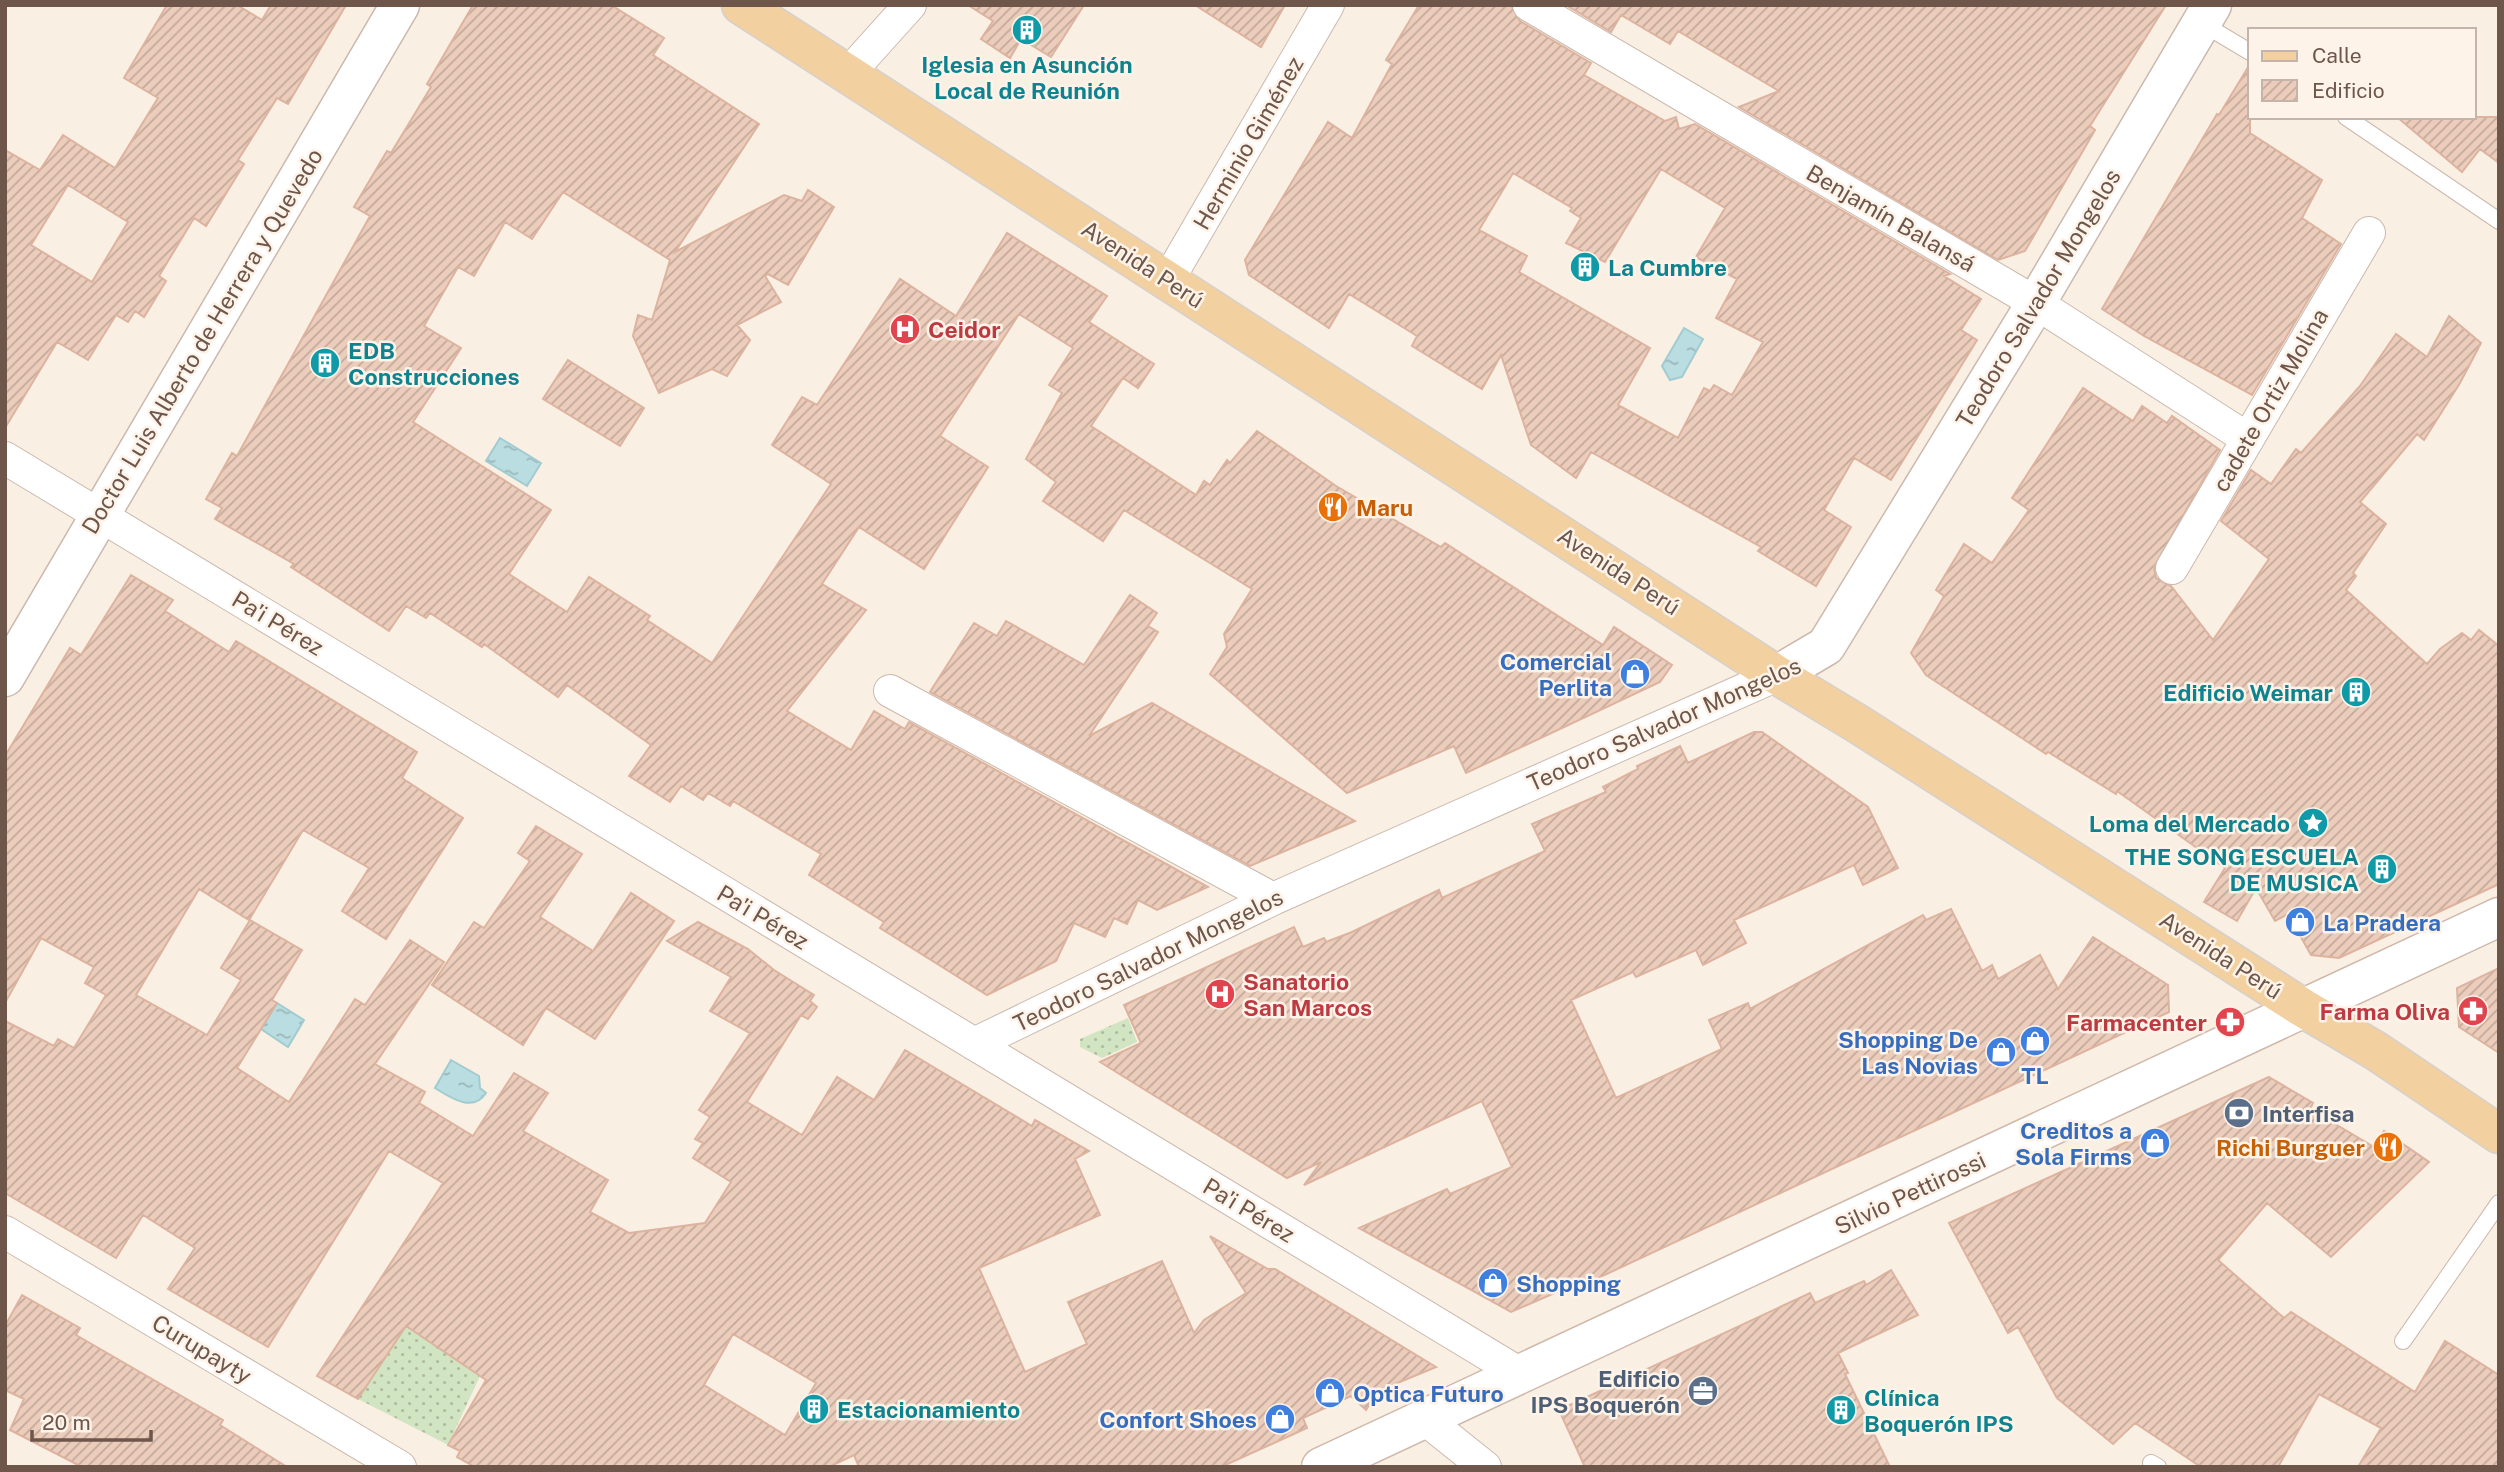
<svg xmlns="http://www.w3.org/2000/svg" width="2504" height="1472" font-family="'Public Sans',sans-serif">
	<defs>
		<pattern id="garden-dots" width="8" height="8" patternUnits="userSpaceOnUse" patternTransform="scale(1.75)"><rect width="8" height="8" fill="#d2e5c2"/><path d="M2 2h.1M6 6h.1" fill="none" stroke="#afbca0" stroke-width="1.8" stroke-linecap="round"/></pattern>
		<pattern id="water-ripples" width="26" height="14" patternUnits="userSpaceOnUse" patternTransform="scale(1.75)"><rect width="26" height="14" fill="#b9dde0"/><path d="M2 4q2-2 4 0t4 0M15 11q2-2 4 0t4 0" fill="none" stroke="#9bb6b8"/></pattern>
		<pattern id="building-hatch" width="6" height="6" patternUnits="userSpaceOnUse" patternTransform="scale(1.75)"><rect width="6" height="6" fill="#eccdbc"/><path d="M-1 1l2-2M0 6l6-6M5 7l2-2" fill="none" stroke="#c3a99b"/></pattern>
	</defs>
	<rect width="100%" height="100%" fill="#f9efe2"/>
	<path fill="url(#garden-dots)" d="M1128 1018 1137 1042 1102 1058 1080 1047V1039Z
		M436 1278 449 1284 418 1334 480 1376 448 1445 358 1399Z"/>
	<path fill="url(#water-ripples)" stroke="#a0ccd1" stroke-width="2" d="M1684 328 1703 339 1682 377 1670 380 1662 366Z
		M500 438 541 463 527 486 486 461Z
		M277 1003 304 1020 288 1047 261 1029Z
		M451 1060 479 1076 480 1088 486 1093C473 1113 451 1098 435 1088Z"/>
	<path fill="url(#building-hatch)" stroke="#ddb39f" stroke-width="2" fill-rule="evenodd" d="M167 5H237L262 20 271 5H346L288 104 277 98 238 160 244 164 206 226 194 218 159 276 166 281 144 317 135 311 128 322 116 315 88 360 57 342 5 428V150L40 170 63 135 115 168 158 98 124 78ZM68 185 128 222 92 282 31 245Z
		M473 5H611L664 38 653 55 759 124 675 252 784 195 802 201 808 190 834 207 788 285 768 274 765 276 781 302 737 325 750 340 727 376 712 369 659 393 633 336 638 315 652 320 670 260 563 192 532 239 505 222 474 276 458 267 424 326 461 348 413 422 551 510 509 574 567 612 589 577 650 616 647 620 712 663 831 484 772 445 802 397 817 405 900 279 956 316 1007 233 1107 296 1089 322 1154 364 1138 388 1123 378 1091 426 1196 495 1204 481 1210 485 1227 460 1230 463 1257 431 1336 486 1441 547 1445 543 1603 645 1614 627 1672 665 1660 682 1466 773 1454 746 1347 793 1210 674 1227 647 1224 634 1252 589 1124 510 1103 541 1043 501 1056 482 1026 459 1062 393 1049 385 1073 348 1019 314 940 436 988 467 924 569 859 527 822 584 866 610 787 711 851 750 874 711 905 729 909 722 1208 887 1157 910 1138 900 1127 924 1114 918 1105 937 1074 923 1056 961 987 995 880 928 884 922 809 875 821 854 733 801 730 806 708 793 703 800 681 786 670 802 629 776 651 745 567 685 558 697 484 644 482 647 430 613 426 618 406 606 389 631 291 567 294 564 215 519 222 508 206 499 232 453 237 456 370 216 354 207 387 151 391 153 431 87 427 84Z
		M968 5H1084L1051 57 1021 39 1010 58 981 39 993 21Z
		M1195 5H1285L1261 47Z
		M1419 5H1511L1520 21 1591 63 1584 75 1665 121 1676 117 1679 129 1695 124 1950 274 1944 276 1981 299 1961 330 1977 340 1891 480 1854 458 1824 510 1851 527 1816 586 1758 551 1761 547 1591 452 1576 478 1531 445 1501 355 1482 389 1412 346 1417 336 1349 294 1329 328 1249 275 1245 260 1328 122 1352 138 1392 64 1386 60ZM1661 169 1725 208 1696 257 1737 279 1716 318 1763 342 1732 395 1714 385 1710 391 1704 388 1678 438 1618 405 1650 348 1519 272 1527 256 1479 230 1513 173 1572 208 1570 211 1581 218 1566 243 1605 262Z
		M1566 5H2166L2090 126 2095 130 2025 251 1998 260 1739 107 1779 91 1678 31 1670 44 1621 15 1611 32Z
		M2250 64V133L2322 180 2302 218 2341 244 2252 395 2144 336 2102 309 2217 114 2219 115Z
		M2397 117H2499V163L2480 149 2462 172Z
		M2449 316 2481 343 2460 383 2424 440 2417 434 2360 502 2386 524 2353 573 2356 576 2346 590 2427 664 2440 649 2462 633 2471 640 2479 630 2499 646V884L2339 958 2311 955 2288 914 2275 921 2256 888 2237 921 2204 902 2225 868 2117 791 2116 794 2048 752 2046 754 1926 675 1911 653 1944 596 1936 590 1964 544 1992 563 2029 510 2012 498 2083 388 2133 421 2142 406 2167 423 2172 416 2220 450 2154 567 2156 578 2171 586 2213 640 2269 559 2221 521 2251 470 2271 484 2296 449 2301 453 2360 386 2396 334 2427 357Z
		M568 360 644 408 620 446 543 399Z
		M131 575 173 600 165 611 229 652 236 641 417 752 402 778 463 818 386 939 342 911 369 868 303 830 249 920 199 889 136 995 207 1035 241 980 221 968 250 920 302 950 272 1000 277 1003 237 1068 289 1102 355 999 365 1005 410 940 444 962 375 1064 425 1092 419 1103 473 1136 514 1073 548 1093 523 1131 608 1180 590 1212 629 1233 705 1223 731 1182 693 1158 703 1143 695 1139 710 1117 699 1110 750 1033 710 1011 731 977 667 941 698 922 748 949 774 970 814 995 810 1001 817 1007 808 1019 801 1015 747 1102 802 1135 837 1077 874 1100 905 1050 1032 1126 1035 1120 1089 1151 1075 1159 1100 1215 979 1268 1025 1372 1087 1344 1068 1302 1162 1261 1194 1333 1204 1320 1246 1293 1210 1236 1268 1269H1275L1436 1367 1378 1391 1366 1410 1351 1396 1303 1418 1307 1428 1221 1467H859L854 1455 833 1465 836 1467H475L457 1457 460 1451 448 1445 486 1380 406 1326 358 1399 317 1376 443 1183 389 1151 268 1347 168 1289 195 1248 143 1215 116 1258 5 1193V1021L54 1046 58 1039 74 1048 106 995 85 983 94 967 41 938 5 1003V756L70 648 81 655ZM733 1334 816 1383 785 1435 704 1385Z
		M1130 595 1157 613 1148 626 1158 632 1089 736 1152 703 1355 821 1250 866 930 692 974 623 997 636 1006 621 1084 665Z
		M1754 732H1762L1868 807 1898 868 1863 885 1854 865 1734 920 1746 943 1703 965 1696 950 1636 977 1633 972 1571 1000 1616 1098 1722 1049 1709 1020 1748 1003 1750 1009 1923 915 1926 920 1951 909 1982 971 1992 965 1998 979 2040 955 2058 989 2093 937 2168 985 2169 1012 1568 1292 1566 1288 1511 1312 1359 1228 1447 1189 1450 1194 1512 1167 1482 1101 1304 1185 1321 1162 1287 1178 1100 1062 1141 1043 1124 1005 1294 927 1303 947 1324 938 1326 942 1352 932 1439 890 1442 898 1545 851 1532 824 1606 792 1603 787 1638 769 1637 766 1680 746 1688 763Z
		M536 826 582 854 540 917 593 951 631 893 674 921 595 1039 546 1008 523 1045 432 985 474 922 484 928 530 861 518 853Z
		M2499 968V1053L2459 1027 2457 988Z
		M2269 1077 2313 1103 2310 1109 2374 1147 2384 1131 2429 1162 2331 1257 2267 1203 2218 1260 2284 1318 2291 1312 2415 1392 2445 1341 2499 1375V1467H2358L2381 1428 2319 1394 2278 1467H2201L2135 1423 2113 1444 2057 1398 2018 1327 2008 1333 1949 1223Z
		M1891 1270 1918 1315 1838 1353 1848 1373 1845 1374 1890 1467H1585L1559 1410 1810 1293 1815 1303 1864 1281 1866 1285Z
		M22 1295 80 1328 76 1335 223 1420 220 1425 287 1467H82L10 1430 24 1399 5 1390V1326Z"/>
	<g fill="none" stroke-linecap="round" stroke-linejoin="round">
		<g stroke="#cbb9ad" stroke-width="18">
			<path id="service" d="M2203 24 2250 52
				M2346 117 2499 221
				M2403 1341 2499 1203
				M2151 1463 2158 1467"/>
		</g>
		<g stroke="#cbb9ad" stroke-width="34">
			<path id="minor" d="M1529 5 2036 303 2248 439
				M848 74 910 5
				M1168 280 1328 5
				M5 458 1522 1375
				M2172 568 2369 233
				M890 691 1273 899
				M974 1044 1273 899 1777 675
				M5 1232 400 1467
				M1425 1419 1485 1467"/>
		</g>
		<g stroke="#cbb9ad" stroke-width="41">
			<path id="tertiary" d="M1777 675 1826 646 2036 303 2212 5
				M5 677 400 5"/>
		</g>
		<g stroke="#ceb8ab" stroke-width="41">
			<path id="secondary" d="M1321 1467 2499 917"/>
		</g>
		<g stroke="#d6d0cd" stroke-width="41">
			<path id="primary" d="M741 5 1777 675 1858 724 2303 1008 2376 1051 2499 1134"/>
		</g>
		<use href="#service" stroke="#fff" stroke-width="16"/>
		<use href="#minor" stroke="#fff" stroke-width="32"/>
		<use href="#tertiary" stroke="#fff" stroke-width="38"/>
		<use href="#secondary" stroke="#fff" stroke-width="38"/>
		<use href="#primary" stroke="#f2d0a0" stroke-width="38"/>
	</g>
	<defs>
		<g id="building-disc" transform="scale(1.575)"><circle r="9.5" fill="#0f9aa8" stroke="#fdf3e8"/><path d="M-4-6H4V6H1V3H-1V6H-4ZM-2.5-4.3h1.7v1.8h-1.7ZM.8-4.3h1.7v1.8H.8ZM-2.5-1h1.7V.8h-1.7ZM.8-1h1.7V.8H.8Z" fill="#fff"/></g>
		<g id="hospital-disc" transform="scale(1.575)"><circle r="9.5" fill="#e0444e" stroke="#fdf3e8"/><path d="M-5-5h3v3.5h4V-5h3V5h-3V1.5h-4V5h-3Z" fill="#fff"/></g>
		<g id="restaurant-disc" transform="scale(1.575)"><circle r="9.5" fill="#e8710a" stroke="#fdf3e8"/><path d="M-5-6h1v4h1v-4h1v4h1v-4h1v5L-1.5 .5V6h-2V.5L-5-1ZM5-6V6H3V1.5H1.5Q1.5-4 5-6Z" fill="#fff"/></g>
		<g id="shop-disc" transform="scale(1.575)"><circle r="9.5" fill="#3f7fe0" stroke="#fdf3e8"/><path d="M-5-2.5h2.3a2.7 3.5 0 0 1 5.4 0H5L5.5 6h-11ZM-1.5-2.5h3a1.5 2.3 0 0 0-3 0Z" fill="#fff"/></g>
		<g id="sight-disc" transform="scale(1.575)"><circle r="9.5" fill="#0f9aa8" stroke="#fdf3e8"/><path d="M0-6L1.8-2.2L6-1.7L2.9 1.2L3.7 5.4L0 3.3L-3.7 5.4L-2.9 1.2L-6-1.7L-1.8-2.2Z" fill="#fff"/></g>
		<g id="pharmacy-disc" transform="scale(1.575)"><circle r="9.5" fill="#e0444e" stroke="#fdf3e8"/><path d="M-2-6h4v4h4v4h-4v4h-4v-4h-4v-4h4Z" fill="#fff"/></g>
		<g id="bank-disc" transform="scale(1.575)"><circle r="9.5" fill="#5c6f8a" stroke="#fdf3e8"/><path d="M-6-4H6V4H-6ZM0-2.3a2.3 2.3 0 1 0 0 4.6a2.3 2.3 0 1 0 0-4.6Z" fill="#fff"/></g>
		<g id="office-disc" transform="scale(1.575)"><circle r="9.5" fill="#5c6f8a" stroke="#fdf3e8"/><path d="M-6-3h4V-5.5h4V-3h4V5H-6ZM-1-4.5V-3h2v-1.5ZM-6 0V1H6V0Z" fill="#fff"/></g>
	</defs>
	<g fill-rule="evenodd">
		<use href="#building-disc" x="1027" y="30"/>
		<use href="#building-disc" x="1585" y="267"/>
		<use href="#hospital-disc" x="905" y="329"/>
		<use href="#building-disc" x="325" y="363"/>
		<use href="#restaurant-disc" x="1333" y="507"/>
		<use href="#shop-disc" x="1635" y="674"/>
		<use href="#building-disc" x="2356" y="692"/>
		<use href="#sight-disc" x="2313" y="823"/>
		<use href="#building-disc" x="2382" y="869"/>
		<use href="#shop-disc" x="2300" y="922"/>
		<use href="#hospital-disc" x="1220" y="994"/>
		<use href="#pharmacy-disc" x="2473" y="1011"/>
		<use href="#pharmacy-disc" x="2230" y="1022"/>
		<use href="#shop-disc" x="2035" y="1041"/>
		<use href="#shop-disc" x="2001" y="1052"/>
		<use href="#bank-disc" x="2239" y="1113"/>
		<use href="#shop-disc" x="2155" y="1143"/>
		<use href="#restaurant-disc" x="2388" y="1147"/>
		<use href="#shop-disc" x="1493" y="1283"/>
		<use href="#office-disc" x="1703" y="1391"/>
		<use href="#shop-disc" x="1330" y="1393"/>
		<use href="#building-disc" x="814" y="1409"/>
		<use href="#building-disc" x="1841" y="1410"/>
		<use href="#shop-disc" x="1280" y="1419"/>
	</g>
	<g text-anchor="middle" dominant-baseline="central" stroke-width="5" stroke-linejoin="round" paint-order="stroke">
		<g font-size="23" font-weight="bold" fill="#0d838f" stroke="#fdf3e8" text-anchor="start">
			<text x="1027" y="64" text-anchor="middle">Iglesia en Asunción<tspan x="1027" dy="26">Local de Reunión</tspan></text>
			<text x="1608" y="267">La Cumbre</text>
			<text x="348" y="350">EDB<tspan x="348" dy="26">Construcciones</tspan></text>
			<text x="2333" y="692" text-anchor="end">Edificio Weimar</text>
			<text x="2290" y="823" text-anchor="end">Loma del Mercado</text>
			<text x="2359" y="856" text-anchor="end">THE SONG ESCUELA<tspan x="2359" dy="26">DE MUSICA</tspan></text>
			<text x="1864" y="1397">Clínica<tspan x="1864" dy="26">Boquerón IPS</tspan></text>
			<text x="837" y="1409">Estacionamiento</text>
		</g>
		<g font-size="23" fill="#6e564b" stroke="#fdf3e8">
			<text transform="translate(1248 143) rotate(-60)">Herminio Giménez</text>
			<text transform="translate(1891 218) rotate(30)">Benjamín Balansá</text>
			<text transform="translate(1143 264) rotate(33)">Avenida Perú</text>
			<text transform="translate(2038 298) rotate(-59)">Teodoro Salvador Mongelos</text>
			<text transform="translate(202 341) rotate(-59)">Doctor Luis Alberto de Herrera y Quevedo</text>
			<text transform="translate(2270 400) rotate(-60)">cadete Ortiz Molina</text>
			<text transform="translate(1619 571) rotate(33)">Avenida Perú</text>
			<text transform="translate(278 623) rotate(31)">Pa'i Pérez</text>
			<text transform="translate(1664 724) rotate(-24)">Teodoro Salvador Mongelos</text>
			<text transform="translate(763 917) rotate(31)">Pa'i Pérez</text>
			<text transform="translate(2221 955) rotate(33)">Avenida Perú</text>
			<text transform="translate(1148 960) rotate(-26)">Teodoro Salvador Mongelos</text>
			<text transform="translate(1910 1193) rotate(-25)">Silvio Pettirossi</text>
			<text transform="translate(1249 1210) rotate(31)">Pa'i Pérez</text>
			<text transform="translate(202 1349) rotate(31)">Curupayty</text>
		</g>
		<g font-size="23" font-weight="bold" fill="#be3a42" stroke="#fdf3e8" text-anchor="start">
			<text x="928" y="329">Ceidor</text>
			<text x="1243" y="981">Sanatorio<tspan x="1243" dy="26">San Marcos</tspan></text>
			<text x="2450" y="1011" text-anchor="end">Farma Oliva</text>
			<text x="2207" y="1022" text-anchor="end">Farmacenter</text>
		</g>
		<g font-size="23" font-weight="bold" fill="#c56008" stroke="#fdf3e8" text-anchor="start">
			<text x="1356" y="507">Maru</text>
			<text x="2365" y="1147" text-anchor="end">Richi Burguer</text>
		</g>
		<g font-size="23" font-weight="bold" fill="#366cbe" stroke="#fdf3e8" text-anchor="end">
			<text x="1612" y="661">Comercial<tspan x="1612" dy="26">Perlita</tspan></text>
			<text x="2323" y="922" text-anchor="start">La Pradera</text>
			<text x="1978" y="1039">Shopping De<tspan x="1978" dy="26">Las Novias</tspan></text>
			<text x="2035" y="1075" text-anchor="middle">TL</text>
			<text x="2132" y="1130">Creditos a<tspan x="2132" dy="26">Sola Firms</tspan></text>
			<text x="1516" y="1283" text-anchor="start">Shopping</text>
			<text x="1353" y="1393" text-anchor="start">Optica Futuro</text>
			<text x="1257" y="1419">Confort Shoes</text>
		</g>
		<g font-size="23" font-weight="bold" fill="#4e5e75" stroke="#fdf3e8" text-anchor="start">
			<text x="2262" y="1113">Interfisa</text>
			<text x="1680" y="1378" text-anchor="end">Edificio<tspan x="1680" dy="26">IPS Boquerón</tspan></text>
		</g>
	</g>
	<rect width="2504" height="1472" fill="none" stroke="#6e564b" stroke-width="14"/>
	<rect x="2248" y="28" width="228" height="91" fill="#fdf3e8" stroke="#c4b4a9" stroke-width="2"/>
	<rect x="2262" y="51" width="35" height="10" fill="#f2d0a0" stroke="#c4b4a9" stroke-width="2"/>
	<text x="2312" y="63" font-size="21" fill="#6e564b">Calle</text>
	<rect x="2262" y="80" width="35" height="21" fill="url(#building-hatch)" stroke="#c4b4a9" stroke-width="2"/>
	<text x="2312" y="98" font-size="21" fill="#6e564b">Edificio</text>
	<path d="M32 1430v10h119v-10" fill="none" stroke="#6e564b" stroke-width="3.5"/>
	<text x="42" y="1430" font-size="21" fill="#6e564b" stroke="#fdf3e8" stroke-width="5" paint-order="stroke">20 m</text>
</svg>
